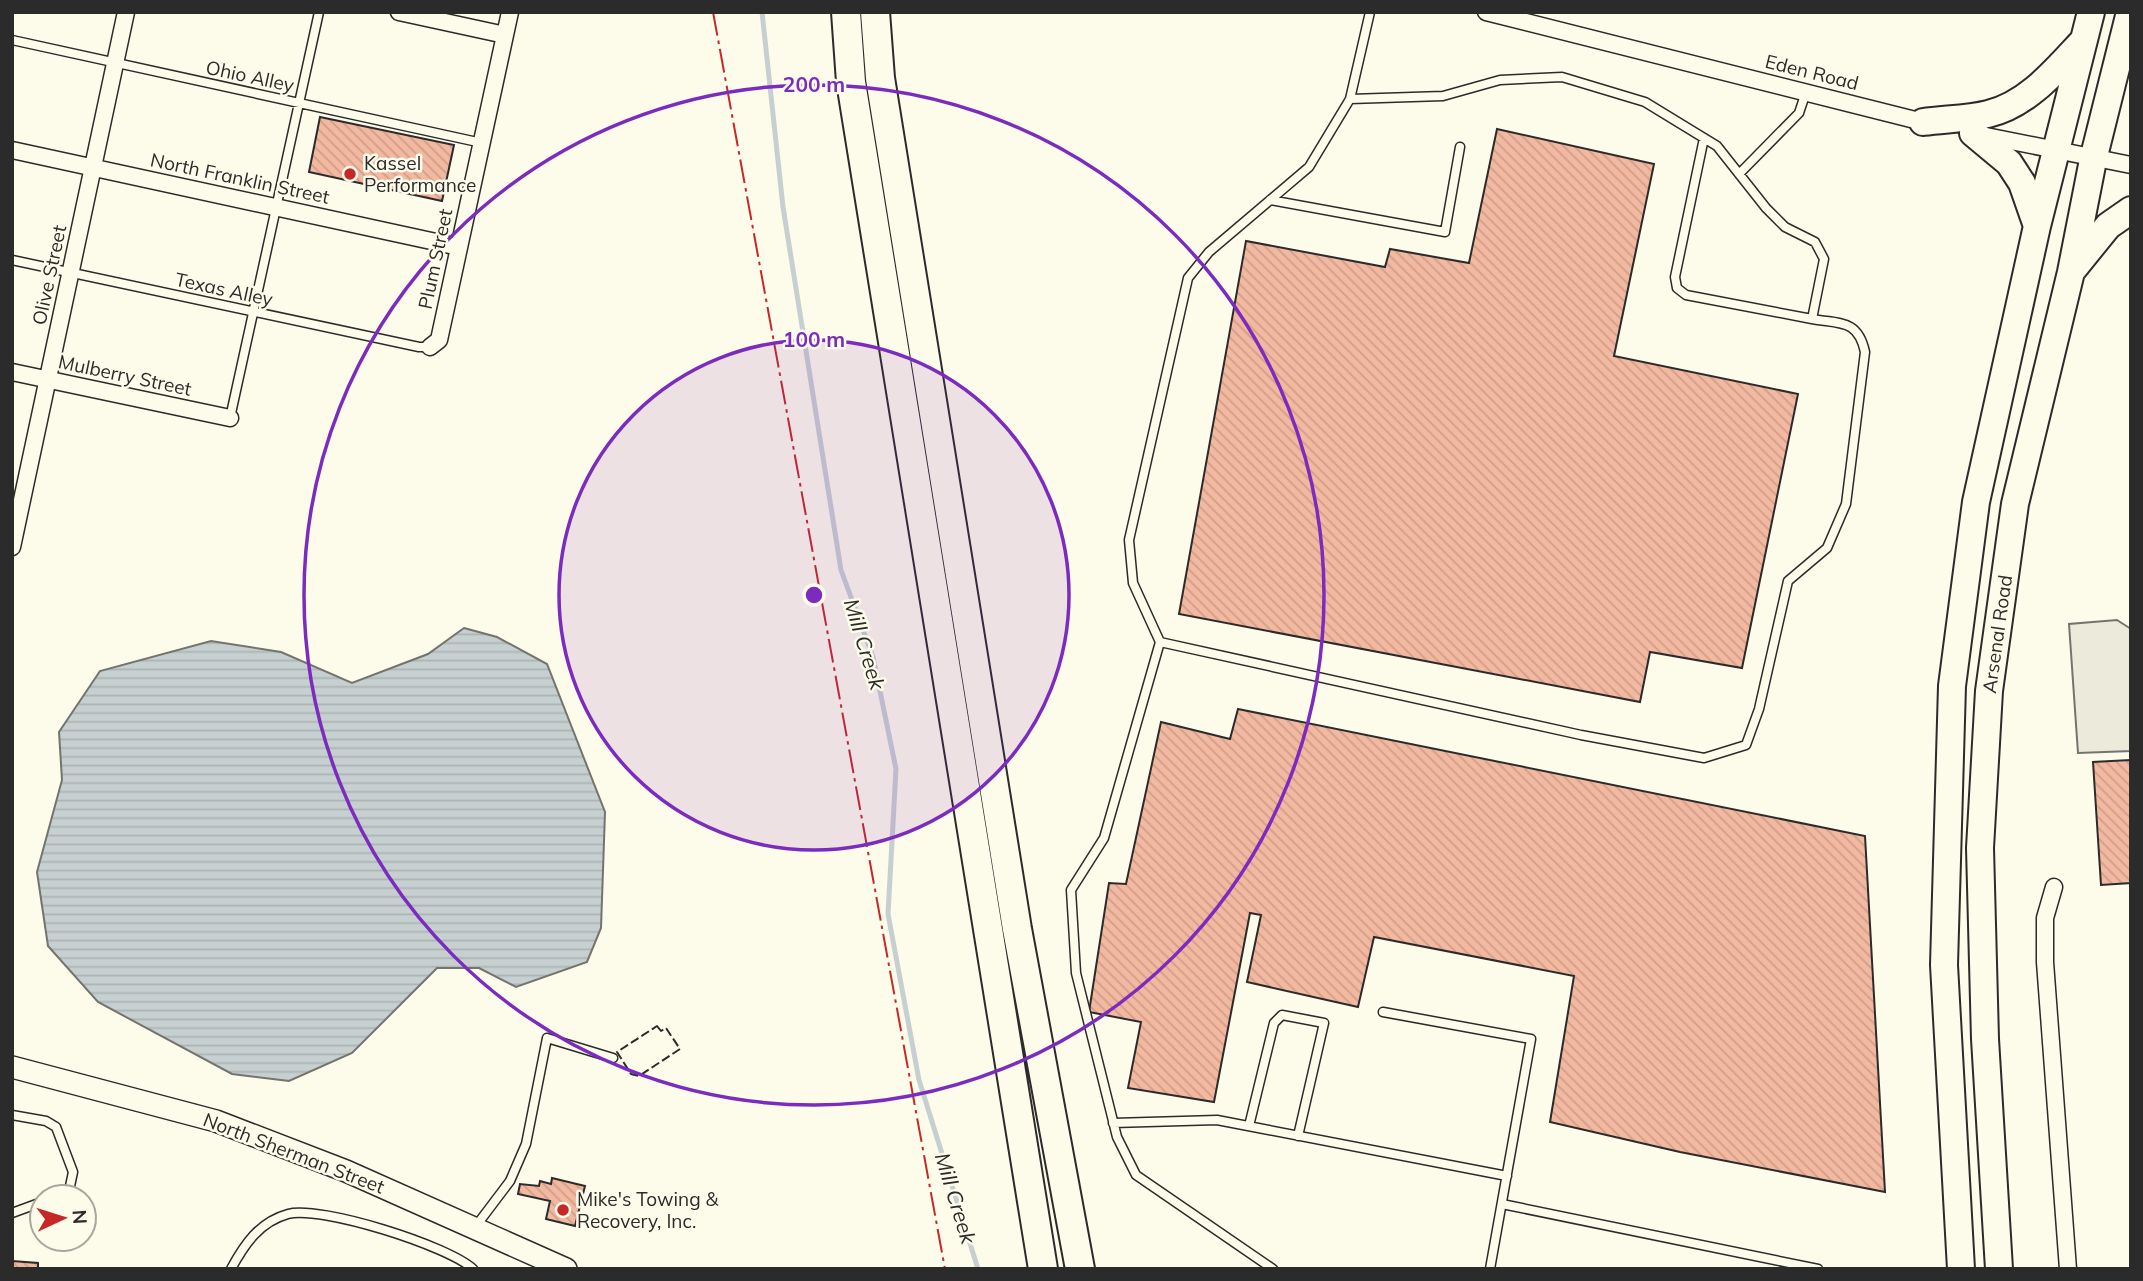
<svg xmlns="http://www.w3.org/2000/svg" width="2143" height="1281" font-family="Mulish,sans-serif">
	<defs>
		<pattern id="water-rules" width="6" height="5" patternUnits="userSpaceOnUse" patternTransform="scale(1.75)"><rect width="6" height="5" fill="#c7d0d0"/><path d="M0 2.5h6" fill="none" stroke="#abb3b3"/></pattern>
		<pattern id="building-back-hatch" width="6" height="6" patternUnits="userSpaceOnUse" patternTransform="scale(1.75)"><rect width="6" height="6" fill="#f2b8a0"/><path d="M-1 5l2 2M0 0l6 6M5-1l2 2" fill="none" stroke="#d09e8a"/></pattern>
	</defs>
	<rect width="100%" height="100%" fill="#fdfbea"/>
	<path fill="#eceadb" stroke="#74746e" stroke-width="2" d="M2117 620 2131 629V751L2078 753 2069 624Z"/>
	<path fill="url(#water-rules)" stroke="#74746e" stroke-width="2" d="M464 628 497 637 547 664 605 812 601 928 587 962 516 987 479 968H437L352 1053 289 1081 232 1074 98 1002 48 946 37 872 62 780 59 732 100 671 211 641 281 652 352 683 428 654Z"/>
	<g fill="none" stroke-linecap="round" stroke-linejoin="round">
		<path stroke="#c7d0d0" stroke-width="5" d="M762 12 783 207 841 570 873 657 896 769 888 914 919 1080 978 1269"/>
	</g>
	<path fill="url(#building-back-hatch)" stroke="#2b2b2b" stroke-width="2" d="M320 117 454 145 442 201 309 172Z
		M1497 129 1654 164 1614 356 1798 394 1742 668 1650 652 1640 702 1179 614 1246 241 1385 267 1390 249 1469 263Z
		M1238 709 1865 836 1885 1192 1680 1152 1550 1122 1574 976 1374 937 1358 1007 1247 982 1261 915 1250 913 1214 1102 1128 1088 1141 1022 1089 1012 1109 883 1126 884 1161 722 1230 739Z
		M2130 760 2131 883 2101 885 2093 762Z
		M552 1178 585 1186 575 1226 546 1219 550 1201 518 1194 520 1184 539 1186 540 1181 551 1184Z
		M12 1261 38 1263V1269H12Z"/>
	<g fill="none" stroke-linecap="round" stroke-linejoin="round">
		<g stroke="#2b2b2b" stroke-width="11">
			<path id="service" d="M12 40 482 143
				M1350 99 1443 96 1500 80 1562 77 1645 102 1717 146 1766 208 1785 227 1815 242 1824 259 1812 319 1686 295 1677 288 1675 277 1704 138
				M1739 174 1799 113 1806 92
				M1270 200 1445 232 1460 147
				M12 260 419 347H430
				M230 418 319 12
				M1160 642 1581 735 1704 758 1746 745 1759 709 1788 581 1827 548 1846 504 1865 352C1858 319 1840 324 1812 319
				M1383 1012 1531 1039 1490 1269
				M12 1115 46 1121 56 1127 73 1172 69 1191 54 1197
				M1113 1123 1217 1120 1507 1176
				M1249 1126 1274 1023 1282 1015 1324 1023 1298 1136
				M1502 1204 1818 1269
				M12 1213 42 1202
				M476 1226 510 1181 526 1144 547 1038 613 1058
				M231 1269C244 1245 259 1222 288 1214 320 1205 449 1246 473 1269
				M1273 1269 1136 1175 1117 1137 1076 973 1071 890 1104 838 1160 642 1133 583 1129 540 1188 278 1209 252 1309 167 1350 99 1370 12"/>
		</g>
		<g stroke="#2b2b2b" stroke-width="19">
			<path id="minor" d="M399 12 505 35
				M1486 12 1931 124
				M1981 135 2131 165
				M12 150 459 247
				M430 347 439 340 510 12
				M12 372 230 418
				M12 547 126 12
				M2054 887 2045 918V962L2068 1269"/>
		</g>
		<g stroke="#2b2b2b" stroke-width="24">
			<path id="secondary" d="M12 1067 216 1121 346 1171 566 1269"/>
		</g>
		<g stroke="#2b2b2b" stroke-width="30">
			<path id="trunk" d="M1923 122C1944 119 1968 119 1988 114 2027 105 2056 70 2082 42
				M1973 133 2009 163 2022 183 2037 226
				M2074 268 2108 226 2131 210
				M1961 1269 1944 965 1952 686 1976 502 2037 226 2091 12
				M1999 1269 1985 1039 1980 848 1989 691 2015 504 2071 272 2093 160 2130 12"/>
		</g>
		<g stroke="#2b2b2b" stroke-width="32">
			<path id="motorway" d="M846 12 851 82 1043 1269
				M875 12 880 78 1017 929 1080 1269"/>
		</g>
		<use href="#service" stroke="#fdfbea" stroke-width="8"/>
		<use href="#minor" stroke="#fdfbea" stroke-width="16"/>
		<use href="#secondary" stroke="#fdfbea" stroke-width="21"/>
		<use href="#trunk" stroke="#fdfbea" stroke-width="26"/>
		<use href="#motorway" stroke="#fdfbea" stroke-width="28"/>
		<path stroke="#2b2b2b" stroke-width="2" stroke-dasharray="9 3.5" stroke-linecap="butt" d="M657 1026 661 1031 666 1028 680 1049 639 1076 631 1074 617 1052Z"/>
		<path stroke="#c62828" stroke-width="2" stroke-dasharray="24 5 3.5 5" stroke-linecap="butt" d="M713 12 945 1269"/>
	</g>
	<circle cx="814" cy="595" r="255" fill="#7b2cbf" fill-opacity=".12"/>
	<g fill="none" stroke="#7b2cbf" stroke-width="3.5">
		<circle cx="814" cy="595" r="255"/>
		<circle cx="814" cy="595" r="510"/>
	</g>
	<g fill="#c62828" stroke="#fdfbea" stroke-width="2.5">
		<circle cx="350" cy="174" r="7"/>
		<circle cx="563" cy="1210" r="7"/>
	</g>
	<g text-anchor="middle" dominant-baseline="central" stroke-width="5" stroke-linejoin="round" paint-order="stroke">
		<g font-size="19" fill="#2b2b2b" stroke="#fdfbea">
			<text transform="translate(1812 72) rotate(14)">Eden Road</text>
			<text transform="translate(250 76) rotate(12)">Ohio Alley</text>
			<text transform="translate(240 178) rotate(12)">North Franklin Street</text>
			<text transform="translate(435 259) rotate(-78)">Plum Street</text>
			<text transform="translate(49 275) rotate(-78)">Olive Street</text>
			<text transform="translate(224 289) rotate(12)">Texas Alley</text>
			<text transform="translate(125 375) rotate(12)">Mulberry Street</text>
			<text transform="translate(1997 634) rotate(-82)">Arsenal Road</text>
			<text transform="translate(294 1153) rotate(21)">North Sherman Street</text>
		</g>
		<g font-size="19" fill="#2b2b2b" stroke="#fdfbea" text-anchor="start">
			<text x="364" y="163">Kassel<tspan x="364" dy="22">Performance</tspan></text>
			<text x="577" y="1199">Mike's Towing &amp;<tspan x="577" dy="22">Recovery, Inc.</tspan></text>
		</g>
		<g font-size="21" font-style="italic" fill="#2b2b2b" stroke="#fdfbea">
			<text transform="translate(865 644) rotate(73)">Mill Creek</text>
			<text transform="translate(956 1198) rotate(73)">Mill Creek</text>
		</g>
	</g>
	<circle cx="814" cy="595" r="10" fill="#7b2cbf" stroke="#fdfbea" stroke-width="3.5"/>
	<g font-size="21" text-anchor="middle" font-weight="bold" fill="#7b2cbf" stroke="#fdfbea" stroke-width="5" stroke-linejoin="round" paint-order="stroke">
		<text x="814" y="92">200 m</text>
		<text x="814" y="347">100 m</text>
	</g>
	<rect width="2143" height="1281" fill="none" stroke="#2b2b2b" stroke-width="28"/>
	<g transform="translate(63 1218) rotate(86)"><circle r="33" fill="#fdfbea" stroke="#a9a89e" stroke-width="2"/>
	<path d="M0-5L12 26L0 18L-12 26Z" fill="#c62828"/>
	<text y="-10" font-size="19" font-weight="bold" text-anchor="middle" fill="#2b2b2b">N</text>
	</g>
</svg>
